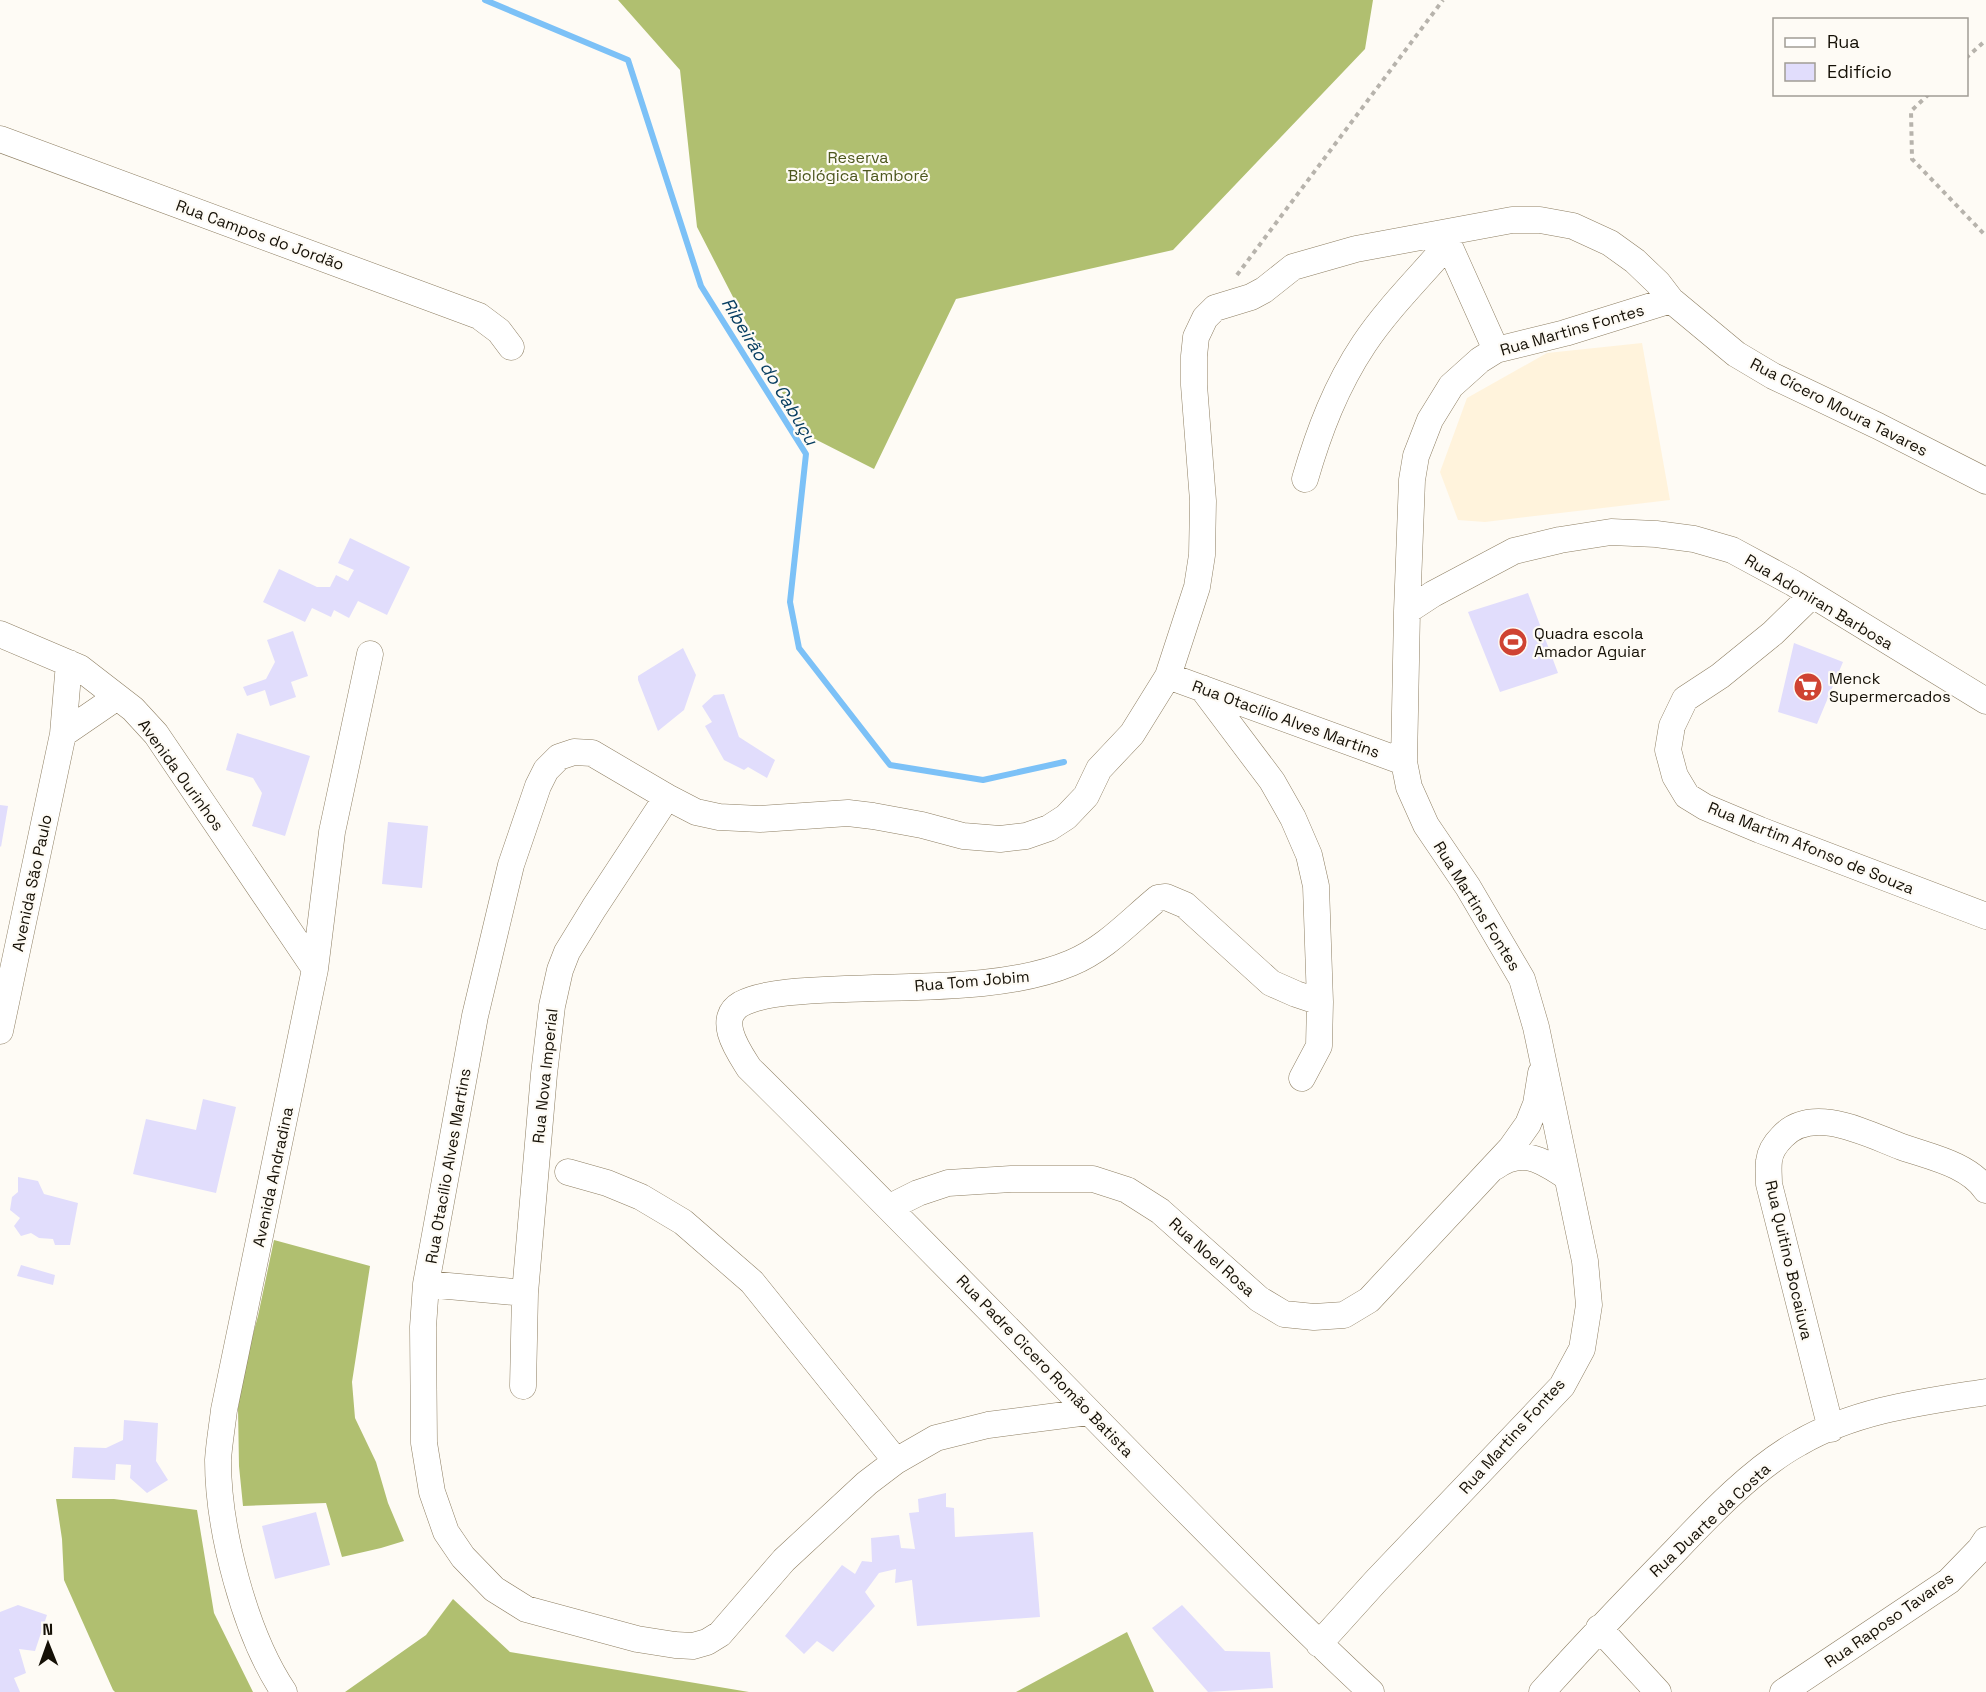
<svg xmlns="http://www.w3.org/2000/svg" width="1986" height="1692" font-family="'Space Grotesk',sans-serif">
	<rect width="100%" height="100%" fill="#fefbf5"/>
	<path fill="#fff3dc" d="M1642 343 1670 500 1485 522 1458 520 1440 472 1467 398 1547 353Z"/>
	<path fill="#b0bf70" d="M618 0H1373L1365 49 1173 250 956 299 874 469 803 433 697 227 680 70Z
		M274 1240 370 1266 352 1382 355 1418 376 1462 388 1503 404 1541 381 1548 342 1557 326 1503 243 1506 239 1466 238 1408 245 1363 258 1316Z
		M56 1499H114L197 1510 214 1613 253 1692H115L113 1690 64 1580 62 1539Z
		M453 1599 510 1652 749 1692H345L426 1635Z
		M1127 1632 1154 1692H1016Z"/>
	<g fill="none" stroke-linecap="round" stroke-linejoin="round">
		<path stroke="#7cc1f7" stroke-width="6" d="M485 0 628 60 701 286 806 454 790 602 799 648 890 765 983 780 1064 762"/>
	</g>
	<path fill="#e1ddfc" d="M350 538 410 567 387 615 358 601 349 618 334 610 331 617 312 608 305 622 263 602 279 569 317 587H330L336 575 348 581 354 570 338 563Z
		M1528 593 1558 673 1500 692 1468 612Z
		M293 631 308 676 291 682 296 697 270 706 265 690 247 696 243 687 266 679 275 662 267 640Z
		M1794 643 1843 662 1817 724 1778 712Z
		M683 648 696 675 684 710 658 731 638 680V676Z
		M724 694 739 737 775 760 767 778 748 767 744 770 724 760 705 726 712 722 702 706 714 695Z
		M237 733 310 756 285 836 252 826 262 793 253 778 226 770Z
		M0 805 8 806 1 847 0 846Z
		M388 822 428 826 422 888 382 884Z
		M203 1099 236 1107 216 1193 133 1174 146 1119 196 1130Z
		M18 1177 38 1181 44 1194 78 1203 70 1245H55L53 1239 39 1238 31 1233 21 1236 14 1226 20 1218 10 1210 12 1197 18 1192Z
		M21 1265 55 1275 53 1285 17 1276Z
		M124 1420 158 1423 156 1461 168 1480 147 1493 130 1478 131 1465 116 1464 115 1480 72 1478 74 1447 106 1448 123 1440Z
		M946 1493V1507L954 1508 955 1537 1033 1532 1040 1617 917 1626 912 1580 895 1583 896 1569 879 1573 865 1592 875 1606 833 1652 817 1641 804 1654 785 1636 842 1565 855 1574 862 1561 872 1562 871 1538 899 1535 901 1548 915 1549 909 1513 919 1512 918 1499Z
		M316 1512 330 1565 275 1579 262 1526Z
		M18 1605 47 1615 35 1651 19 1649 26 1673 14 1678 20 1692H0V1612Z
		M1182 1605 1225 1651 1270 1652 1273 1688 1208 1692 1152 1628Z"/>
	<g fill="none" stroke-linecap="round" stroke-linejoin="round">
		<g stroke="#8e7f63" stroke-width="27">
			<path id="minor" d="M0 139 479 316 499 331 511 347
				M1444 234 1496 350
				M1305 479C1319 431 1336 386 1364 344 1388 308 1420 277 1448 244
				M1812 595 1773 633 1720 676 1685 699 1672 726 1668 750 1675 776 1687 796 1705 807 1760 830 1986 916
				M1407 611 1433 594 1514 551 1560 540 1611 532 1656 534 1694 539 1732 550 1793 583 1986 701
				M0 634 80 668 133 709 156 734 315 969
				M1168 676 1197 587 1202 555 1203 501 1194 385V356L1196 337 1205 318 1215 308 1251 297 1264 290 1293 267 1356 249 1512 220H1540L1573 226 1610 243 1635 261 1658 283 1671 300 1736 354 1773 376 1878 426 1986 481
				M1202 688 1272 781 1293 818 1309 855 1316 886 1320 1002 1319 1046 1302 1078
				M63 734 117 697
				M1320 1002 1296 994 1271 983 1185 905 1166 897 1158 898C1130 921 1105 949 1071 963 1007 990 914 986 845 989 817 990 765 991 741 1004 715 1019 739 1052 749 1068 890 1207 1028 1350 1167 1491 1234 1559 1301 1627 1371 1692
				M0 1031 63 734 69 663
				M1495 1167C1522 1147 1542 1160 1567 1177
				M568 1172 607 1183 641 1197 683 1222 752 1282 896 1461
				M890 1207 918 1193 948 1183 1011 1179H1093L1127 1190 1160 1211 1259 1299 1284 1314 1314 1317 1344 1315 1369 1300 1511 1148 1528 1124 1536 1104 1541 1073
				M426 1284 525 1293
				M523 1386 525 1293 544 1074 552 1006 560 970 567 952 594 908 667 797
				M1088 1412 988 1425 936 1438 896 1461 867 1483 784 1560 720 1634 707 1642 693 1646 675 1645 637 1639 526 1609 494 1589 463 1557 446 1532 432 1492 424 1443 423 1327 426 1284 475 1016 511 865 538 786 546 770 559 757 574 752 592 753 667 797 696 812 719 817 760 819 848 813 873 816 922 825 963 836 1000 839 1026 836 1049 828 1066 817 1086 796 1099 769 1132 734 1168 676 1404 762
				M1831 1429 1769 1184C1769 1176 1768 1168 1769 1161 1770 1151 1775 1144 1782 1137 1812 1104 1867 1134 1902 1147 1930 1157 1968 1164 1986 1190
				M1599 1628 1658 1692
				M1319 1644 1376 1581 1562 1386 1582 1349 1589 1305 1585 1261 1536 1027 1522 979 1468 887 1426 825 1409 787 1404 762 1407 611 1412 480 1416 456 1430 420 1451 386 1480 360 1496 350 1565 333 1671 300
				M284 1692C245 1634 218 1530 218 1460 219 1444 222 1427 224 1410L315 969 332 832 370 654
				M1542 1692C1585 1644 1630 1597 1676 1550 1710 1514 1755 1467 1799 1443 1856 1410 1922 1402 1986 1392
				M1783 1692 1949 1581 1980 1549 1986 1540"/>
		</g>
		<path stroke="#b7b3ac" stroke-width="4" stroke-dasharray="4.5 4.5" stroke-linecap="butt" d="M1966 58 1986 40
			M1929 94 1911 111 1912 159 1986 236
			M1237 275 1443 0"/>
		<use href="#minor" stroke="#fff" stroke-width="26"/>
	</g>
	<defs>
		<g id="stadium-disc" transform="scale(1.5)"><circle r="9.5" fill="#cf4332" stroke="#fefbf5"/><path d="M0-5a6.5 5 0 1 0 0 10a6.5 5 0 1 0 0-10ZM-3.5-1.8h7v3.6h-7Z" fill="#fff"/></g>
		<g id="supermarket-disc" transform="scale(1.5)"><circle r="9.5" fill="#cf4332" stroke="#fefbf5"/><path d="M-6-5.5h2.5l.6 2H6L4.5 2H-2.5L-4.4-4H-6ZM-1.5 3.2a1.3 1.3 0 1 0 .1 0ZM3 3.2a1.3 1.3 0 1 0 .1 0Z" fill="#fff"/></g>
	</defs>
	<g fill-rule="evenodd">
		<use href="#stadium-disc" x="1513" y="642"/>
		<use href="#supermarket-disc" x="1808" y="687"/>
	</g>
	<g text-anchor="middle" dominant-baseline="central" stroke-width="4.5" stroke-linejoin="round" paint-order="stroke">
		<g font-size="16" fill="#4d571e" stroke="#fefbf5">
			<text x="858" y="157">Reserva<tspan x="858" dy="18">Biológica Tamboré</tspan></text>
		</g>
		<g font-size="16" fill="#151006" stroke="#fefbf5">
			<text transform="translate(260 235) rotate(20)">Rua Campos do Jordão</text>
			<text transform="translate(1572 330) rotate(-16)">Rua Martins Fontes</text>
			<text transform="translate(1839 407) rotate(27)">Rua Cícero Moura Tavares</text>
			<text transform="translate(1819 602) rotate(31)">Rua Adoniran Barbosa</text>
			<text transform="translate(1286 719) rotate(20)">Rua Otacílio Alves Martins</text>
			<text transform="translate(181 775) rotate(54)">Avenida Ourinhos</text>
			<text transform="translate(1811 848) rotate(22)">Rua Martim Afonso de Souza</text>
			<text transform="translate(32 883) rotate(-78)">Avenida São Paulo</text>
			<text transform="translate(1477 906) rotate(58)">Rua Martins Fontes</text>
			<text transform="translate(972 981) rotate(-5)">Rua Tom Jobim</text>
			<text transform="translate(545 1076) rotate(-84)">Rua Nova Imperial</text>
			<text transform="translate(448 1166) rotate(-80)">Rua Otacílio Alves Martins</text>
			<text transform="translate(273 1177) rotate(-78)">Avenida Andradina</text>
			<text transform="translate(1212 1257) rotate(42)">Rua Noel Rosa</text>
			<text transform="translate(1789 1260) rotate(77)">Rua Quitino Bocaiuva</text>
			<text transform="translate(1045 1366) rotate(46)">Rua Padre Cicero Romão Batista</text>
			<text transform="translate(1512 1436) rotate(-48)">Rua Martins Fontes</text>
			<text transform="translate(1710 1520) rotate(-43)">Rua Duarte da Costa</text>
			<text transform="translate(1889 1620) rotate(-35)">Rua Raposo Tavares</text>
		</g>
		<g font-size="16" fill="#151006" stroke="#fefbf5" text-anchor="start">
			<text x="1534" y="633">Quadra escola<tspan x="1534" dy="18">Amador Aguiar</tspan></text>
			<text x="1829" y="678">Menck<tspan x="1829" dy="18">Supermercados</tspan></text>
		</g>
		<g font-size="18" font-style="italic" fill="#073e61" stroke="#fefbf5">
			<text transform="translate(770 371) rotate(59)">Ribeirão do Cabuçu</text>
		</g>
	</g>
	<rect x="1773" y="18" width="195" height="78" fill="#fefbf5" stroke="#a19d95" stroke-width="1.5"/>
	<rect x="1785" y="38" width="30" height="9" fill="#ffffff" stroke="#a19d95" stroke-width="1.5"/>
	<text x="1827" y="48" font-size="18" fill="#151006">Rua</text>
	<rect x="1785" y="63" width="30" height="18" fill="#e1ddfc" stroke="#a19d95" stroke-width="1.5"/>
	<text x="1827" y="78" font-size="18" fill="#151006">Edifício</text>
	<g transform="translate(48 1644) rotate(359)" stroke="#fefbf5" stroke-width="4.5" paint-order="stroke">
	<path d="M0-4.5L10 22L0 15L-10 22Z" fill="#151006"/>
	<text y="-9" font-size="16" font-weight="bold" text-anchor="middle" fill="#151006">N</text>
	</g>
</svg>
